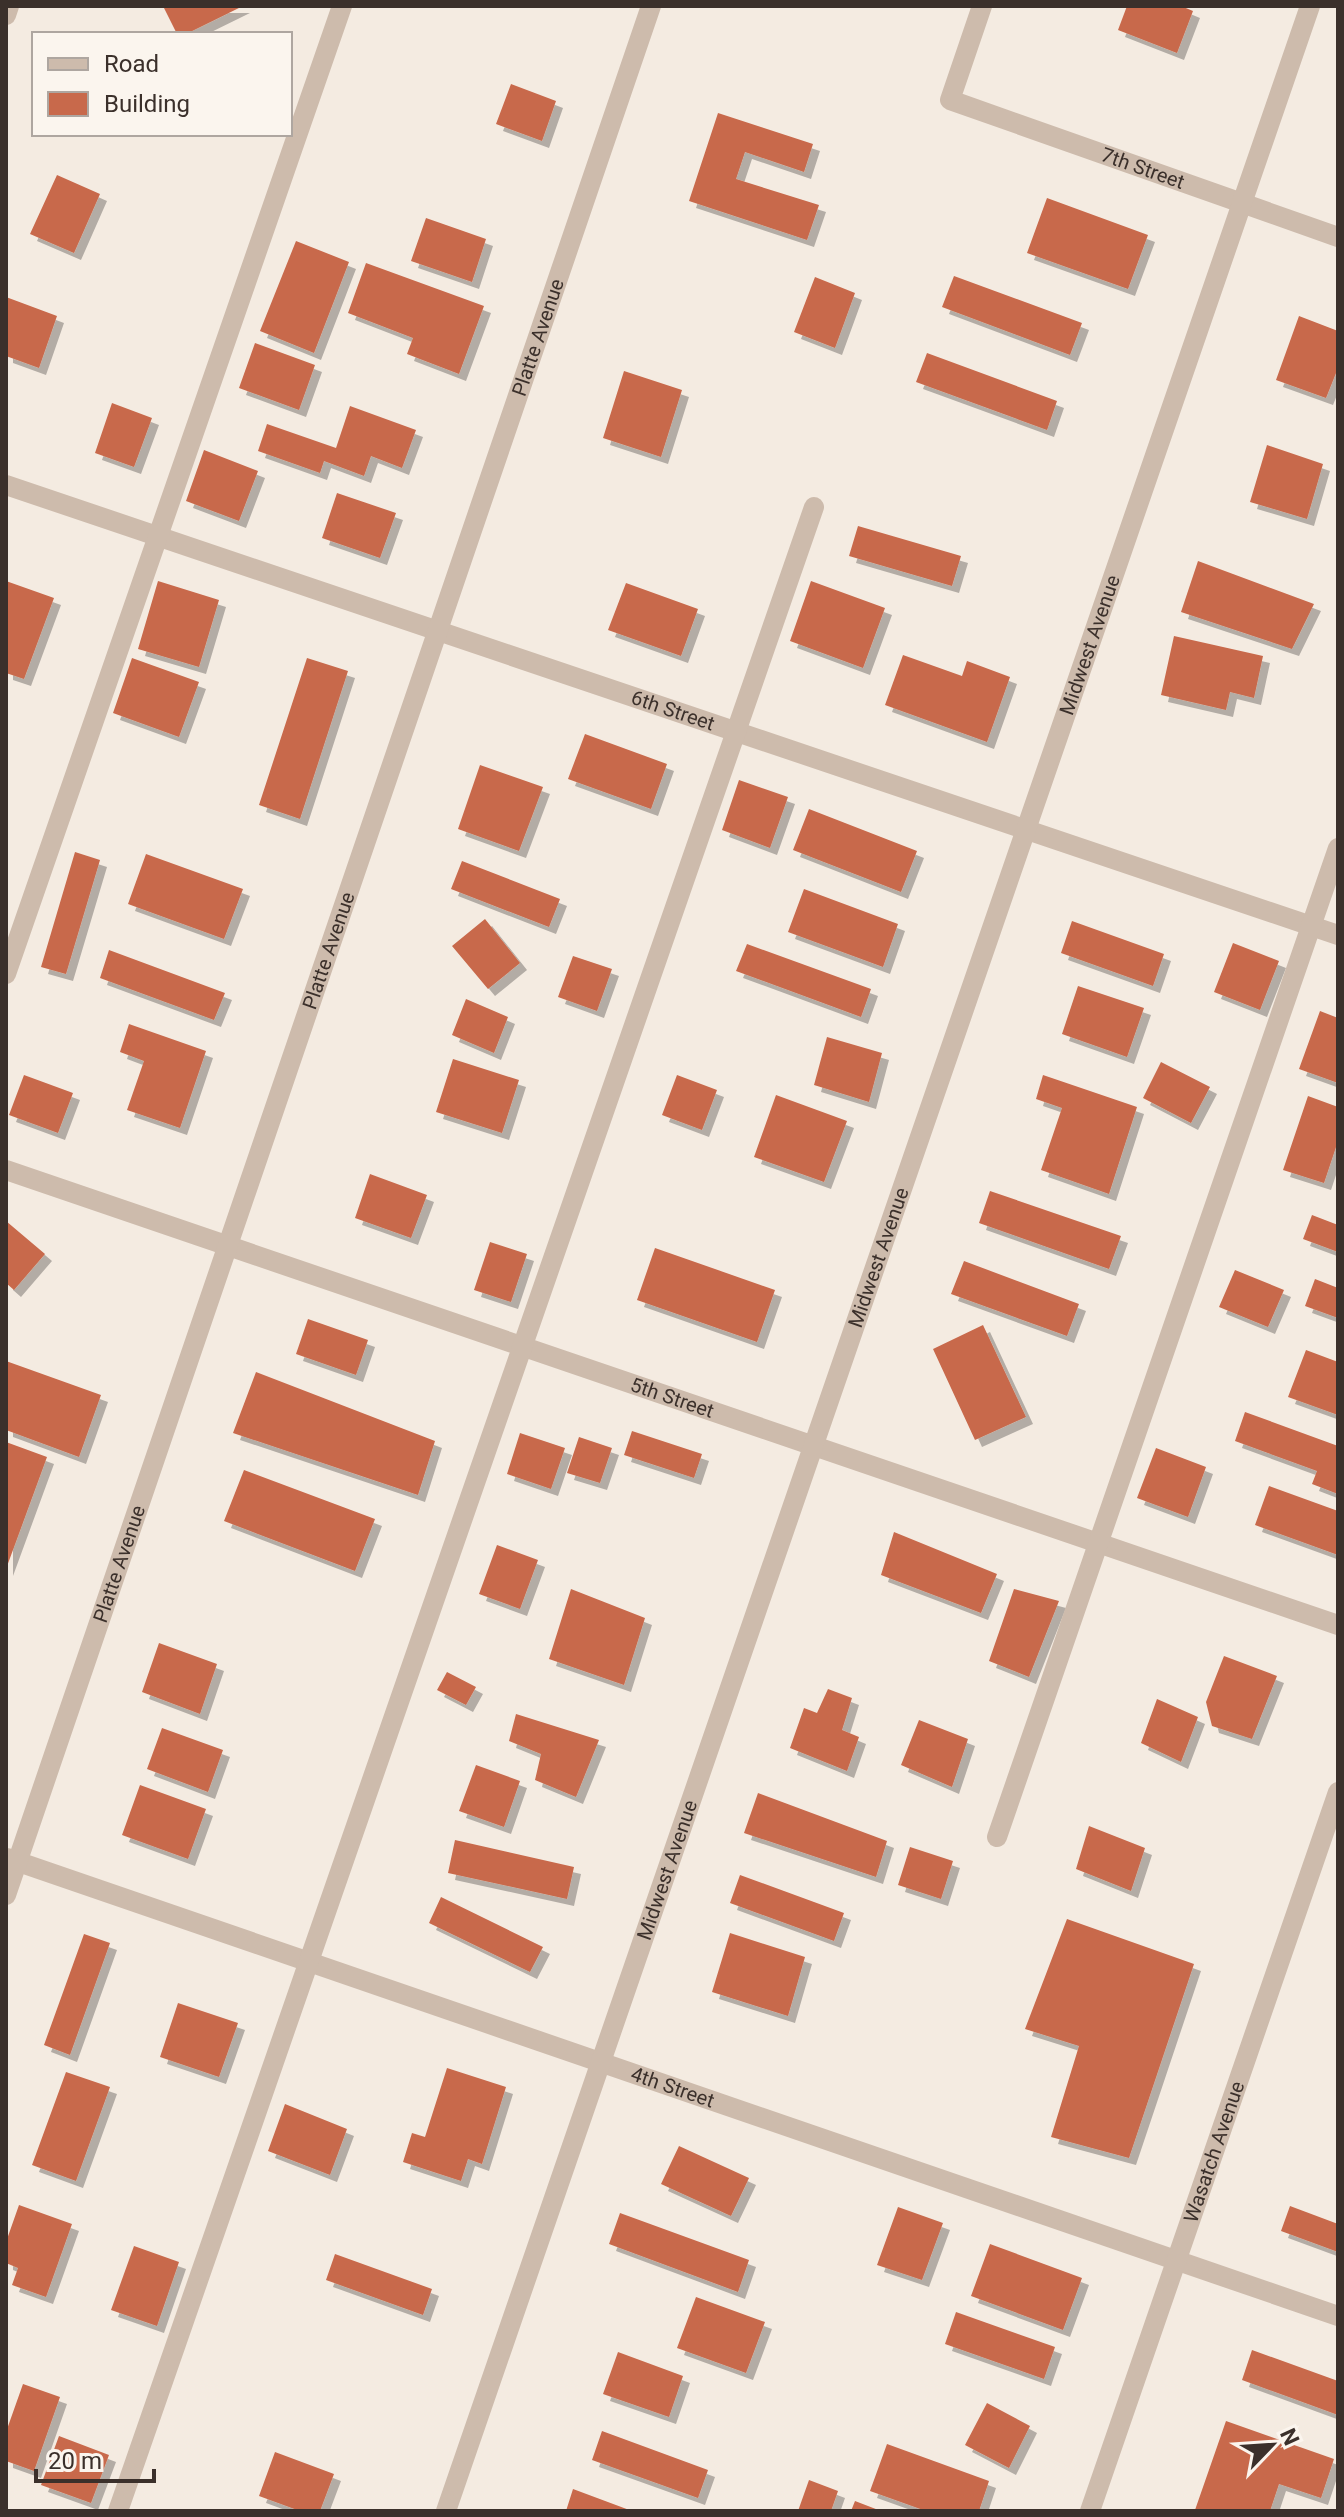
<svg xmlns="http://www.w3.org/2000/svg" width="1344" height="2517" font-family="Roboto,sans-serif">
	<defs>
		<filter id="shadow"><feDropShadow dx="7" dy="7" stdDeviation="0" flood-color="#0004"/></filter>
	</defs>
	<rect width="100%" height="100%" fill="#f4ebe1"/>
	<path fill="#c8694b" filter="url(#shadow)" d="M163 6H243L186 34H177Z
		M1127 6H1181L1193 11 1177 53 1118 30Z
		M511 84 556 101 542 141 496 124Z
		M718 113 813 144 804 172 745 152 736 179 819 205 807 240 689 201Z
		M57 175 100 194 74 253 30 234Z
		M1047 198 1148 235 1128 289 1027 253Z
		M426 218 486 239 472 282 411 261Z
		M296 241 349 262 314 353 260 331Z
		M366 263 484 306 459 374 407 354 413 338 348 313Z
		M954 276 1082 323 1070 355 942 307Z
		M815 277 855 293 835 348 794 332Z
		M6 297 57 316 39 368 6 356Z
		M1299 316 1338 331V368L1326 398 1276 380Z
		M255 343 315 365 299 410 239 388Z
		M927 353 1057 401 1047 430 916 382Z
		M624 371 682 390 661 457 603 438Z
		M112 403 152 418 134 467 95 453Z
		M350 406 416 430 402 468 371 456 364 476 324 461 320 473 258 451 267 424 336 448Z
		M1267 445 1323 464 1307 519 1250 502Z
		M204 450 258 471 239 521 186 501Z
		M337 493 396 513 380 558 322 538Z
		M858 526 961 556 952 586 849 556Z
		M1198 561 1314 604 1292 649 1181 612Z
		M6 581 54 598 24 679 6 673Z
		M158 581 219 600 199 667 138 649Z
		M811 581 885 608 863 668 790 641Z
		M626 583 698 609 681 656 608 630Z
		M1174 636 1263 656 1254 698 1230 692 1226 710 1161 695Z
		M903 655 962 676 967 661 1010 677 987 742 885 705Z
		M132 658 199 682 179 737 113 713Z
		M307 658 348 671 300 819 259 805Z
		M585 734 667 764 651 809 568 779Z
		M480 765 543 787 519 851 458 829Z
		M739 780 788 797 770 848 722 830Z
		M809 809 917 851 901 892 793 850Z
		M75 852 100 860 66 974 41 967Z
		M146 854 243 889 224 939 128 904Z
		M462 861 560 899 549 927 451 889Z
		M804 889 898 924 883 967 788 932Z
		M485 919 520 963 488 989 452 946Z
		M1072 921 1164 954 1153 986 1061 953Z
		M1233 943 1279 961 1260 1010 1214 992Z
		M747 944 871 989 861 1017 736 971Z
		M109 950 225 993 214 1020 100 978Z
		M573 956 612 969 597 1011 558 997Z
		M1078 986 1144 1008 1127 1057 1062 1034Z
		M466 999 508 1017 494 1053 452 1035Z
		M1320 1011 1338 1018V1083L1299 1069Z
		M129 1024 206 1051 180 1128 127 1110 144 1061 120 1052Z
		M827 1037 882 1053 869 1102 814 1085Z
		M453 1059 519 1080 502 1133 436 1112Z
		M1161 1062 1210 1087 1191 1123 1143 1098Z
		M24 1075 73 1093 58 1133 9 1115Z
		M677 1075 717 1090 702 1130 662 1115Z
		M1043 1075 1137 1107 1109 1194 1041 1170 1062 1108 1036 1099Z
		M776 1095 847 1121 824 1182 754 1157Z
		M1308 1096 1338 1107V1141L1324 1183 1283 1170Z
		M370 1174 427 1195 411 1238 355 1218Z
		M990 1191 1121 1236 1109 1269 979 1223Z
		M1312 1215 1338 1225V1252L1303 1239Z
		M6 1221 45 1254 14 1290 6 1283Z
		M490 1242 527 1254 511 1302 474 1290Z
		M655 1248 775 1290 757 1342 637 1300Z
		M964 1261 1079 1304 1067 1336 951 1294Z
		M1235 1270 1284 1290 1268 1327 1219 1307Z
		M1315 1279 1338 1288V1318L1305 1306Z
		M308 1319 368 1340 356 1375 296 1354Z
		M983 1325 1026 1417 975 1440 933 1349Z
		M1306 1350 1338 1362V1415L1288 1397Z
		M6 1361 101 1395 79 1457 6 1430Z
		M256 1372 435 1441 418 1495 233 1433Z
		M1245 1412 1338 1446V1494L1312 1484 1317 1471 1235 1441Z
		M632 1431 702 1454 694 1478 624 1455Z
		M520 1433 565 1448 551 1489 507 1474Z
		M579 1437 612 1448 600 1483 567 1473Z
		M6 1442 47 1457 6 1569Z
		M1156 1448 1206 1467 1188 1517 1137 1498Z
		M244 1470 375 1519 355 1571 224 1521Z
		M1269 1486 1338 1511V1555L1255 1525Z
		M894 1532 997 1574 981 1613 881 1575Z
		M497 1545 538 1560 520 1609 479 1594Z
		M571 1589 645 1618 624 1685 549 1659Z
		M1014 1589 1059 1601 1029 1677 989 1661Z
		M159 1643 217 1664 200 1714 142 1692Z
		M1224 1656 1277 1676 1252 1739 1212 1726 1206 1702Z
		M447 1672 476 1687 466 1705 437 1690Z
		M828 1689 852 1698 842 1730 859 1737 847 1771 790 1748 804 1708 817 1713Z
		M1157 1699 1198 1717 1181 1762 1141 1743Z
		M516 1714 599 1740 576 1797 535 1780 541 1754 509 1741Z
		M919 1720 968 1739 952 1787 901 1765Z
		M162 1728 223 1750 208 1792 147 1769Z
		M476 1765 520 1781 504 1827 459 1811Z
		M140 1785 206 1809 188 1859 122 1835Z
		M758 1793 887 1841 876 1877 744 1833Z
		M1089 1826 1145 1848 1131 1891 1076 1869Z
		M455 1840 574 1867 567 1899 448 1873Z
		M910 1847 953 1861 941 1899 898 1885Z
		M740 1875 844 1913 834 1941 730 1903Z
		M441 1897 543 1947 530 1972 429 1923Z
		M1067 1919 1194 1964 1129 2158 1051 2137 1079 2046 1025 2029Z
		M730 1933 805 1957 788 2016 712 1992Z
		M84 1934 110 1943 70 2055 44 2045Z
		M178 2003 238 2023 219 2077 160 2057Z
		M447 2068 506 2087 482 2164 468 2159 461 2181 403 2162 412 2133 425 2137Z
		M66 2072 110 2087 76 2181 32 2165Z
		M285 2104 347 2129 330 2175 268 2151Z
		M679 2146 749 2178 731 2216 661 2184Z
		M19 2205 72 2224 46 2297 12 2285 18 2268 6 2263V2242Z
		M1290 2206 1338 2224V2252L1281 2231Z
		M898 2207 943 2223 922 2280 877 2265Z
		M620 2213 749 2260 738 2292 609 2244Z
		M990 2244 1082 2278 1063 2330 971 2296Z
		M134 2246 179 2262 157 2326 111 2310Z
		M335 2254 432 2289 423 2315 326 2280Z
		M696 2297 765 2322 746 2373 677 2348Z
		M956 2312 1055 2347 1044 2379 945 2344Z
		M1252 2350 1338 2381V2415L1242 2380Z
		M618 2352 683 2376 669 2417 603 2394Z
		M23 2384 60 2397 34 2471 6 2461V2432Z
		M987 2403 1030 2426 1009 2468 965 2445Z
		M1226 2421 1334 2459 1321 2498 1279 2484 1270 2511 1195 2510Z
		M602 2431 708 2470 698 2498 592 2460Z
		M59 2436 109 2455 91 2503 41 2485Z
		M887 2444 989 2481 979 2511H926L870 2491Z
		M275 2452 334 2474 320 2511H300L259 2496Z
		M809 2480 838 2491 831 2511H798Z
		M573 2489 632 2511H566Z
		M855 2501 881 2511H851Z"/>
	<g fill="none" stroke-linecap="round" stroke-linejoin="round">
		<g stroke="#cdbbac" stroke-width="20">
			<path id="s1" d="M982 6 950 100 1338 237"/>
			<path d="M6 15 9 6"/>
			<path id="s2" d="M6 485 1338 935"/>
			<path d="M6 974 342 6"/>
			<path id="s3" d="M6 1170 1338 1625"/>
			<path d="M997 1837 1338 848"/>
			<path id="s4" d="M7 1858 1338 2316"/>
			<path id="s5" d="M6 1895 651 6"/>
			<path d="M118 2511 814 507"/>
			<path id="s6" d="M446 2511 1310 6"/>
			<path id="s7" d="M1090 2511 1338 1792"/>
		</g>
	</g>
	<g text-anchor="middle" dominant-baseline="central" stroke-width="6" stroke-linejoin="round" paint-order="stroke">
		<g font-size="20" fill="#3b302b" stroke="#fbf5ee">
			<text stroke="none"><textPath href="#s1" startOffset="304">7th Street</textPath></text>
			<text stroke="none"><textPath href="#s5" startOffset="1646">Platte Avenue</textPath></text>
			<text stroke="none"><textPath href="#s6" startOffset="1974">Midwest Avenue</textPath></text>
			<text stroke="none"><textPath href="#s2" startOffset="704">6th Street</textPath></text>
			<text stroke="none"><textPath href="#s5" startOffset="998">Platte Avenue</textPath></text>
			<text stroke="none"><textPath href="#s6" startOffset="1326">Midwest Avenue</textPath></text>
			<text stroke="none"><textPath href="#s3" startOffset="704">5th Street</textPath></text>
			<text stroke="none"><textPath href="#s5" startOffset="350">Platte Avenue</textPath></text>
			<text stroke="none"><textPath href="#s6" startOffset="678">Midwest Avenue</textPath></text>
			<text stroke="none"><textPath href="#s4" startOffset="704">4th Street</textPath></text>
			<text stroke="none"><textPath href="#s7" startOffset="380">Wasatch Avenue</textPath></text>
		</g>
	</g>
	<rect width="1344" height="2517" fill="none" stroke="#3b302b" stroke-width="16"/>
	<rect x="32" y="32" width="260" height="104" fill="#fbf5ee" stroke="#aea6a0" stroke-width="2"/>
	<rect x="48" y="58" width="40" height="12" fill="#cdbbac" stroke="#aea6a0" stroke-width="2"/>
	<text x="104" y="72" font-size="24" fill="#3b302b">Road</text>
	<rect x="48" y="92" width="40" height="24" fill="#c8694b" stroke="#aea6a0" stroke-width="2"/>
	<text x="104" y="112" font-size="24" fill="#3b302b">Building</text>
	<g transform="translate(1272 2445) rotate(65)" stroke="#fbf5ee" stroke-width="6" paint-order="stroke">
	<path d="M0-6L14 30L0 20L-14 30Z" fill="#3b302b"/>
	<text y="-12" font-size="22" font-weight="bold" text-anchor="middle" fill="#3b302b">N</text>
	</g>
	<path d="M36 2469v12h118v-12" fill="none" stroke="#3b302b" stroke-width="4"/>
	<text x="48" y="2469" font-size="24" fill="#3b302b" stroke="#fbf5ee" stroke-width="6" paint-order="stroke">20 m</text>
</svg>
